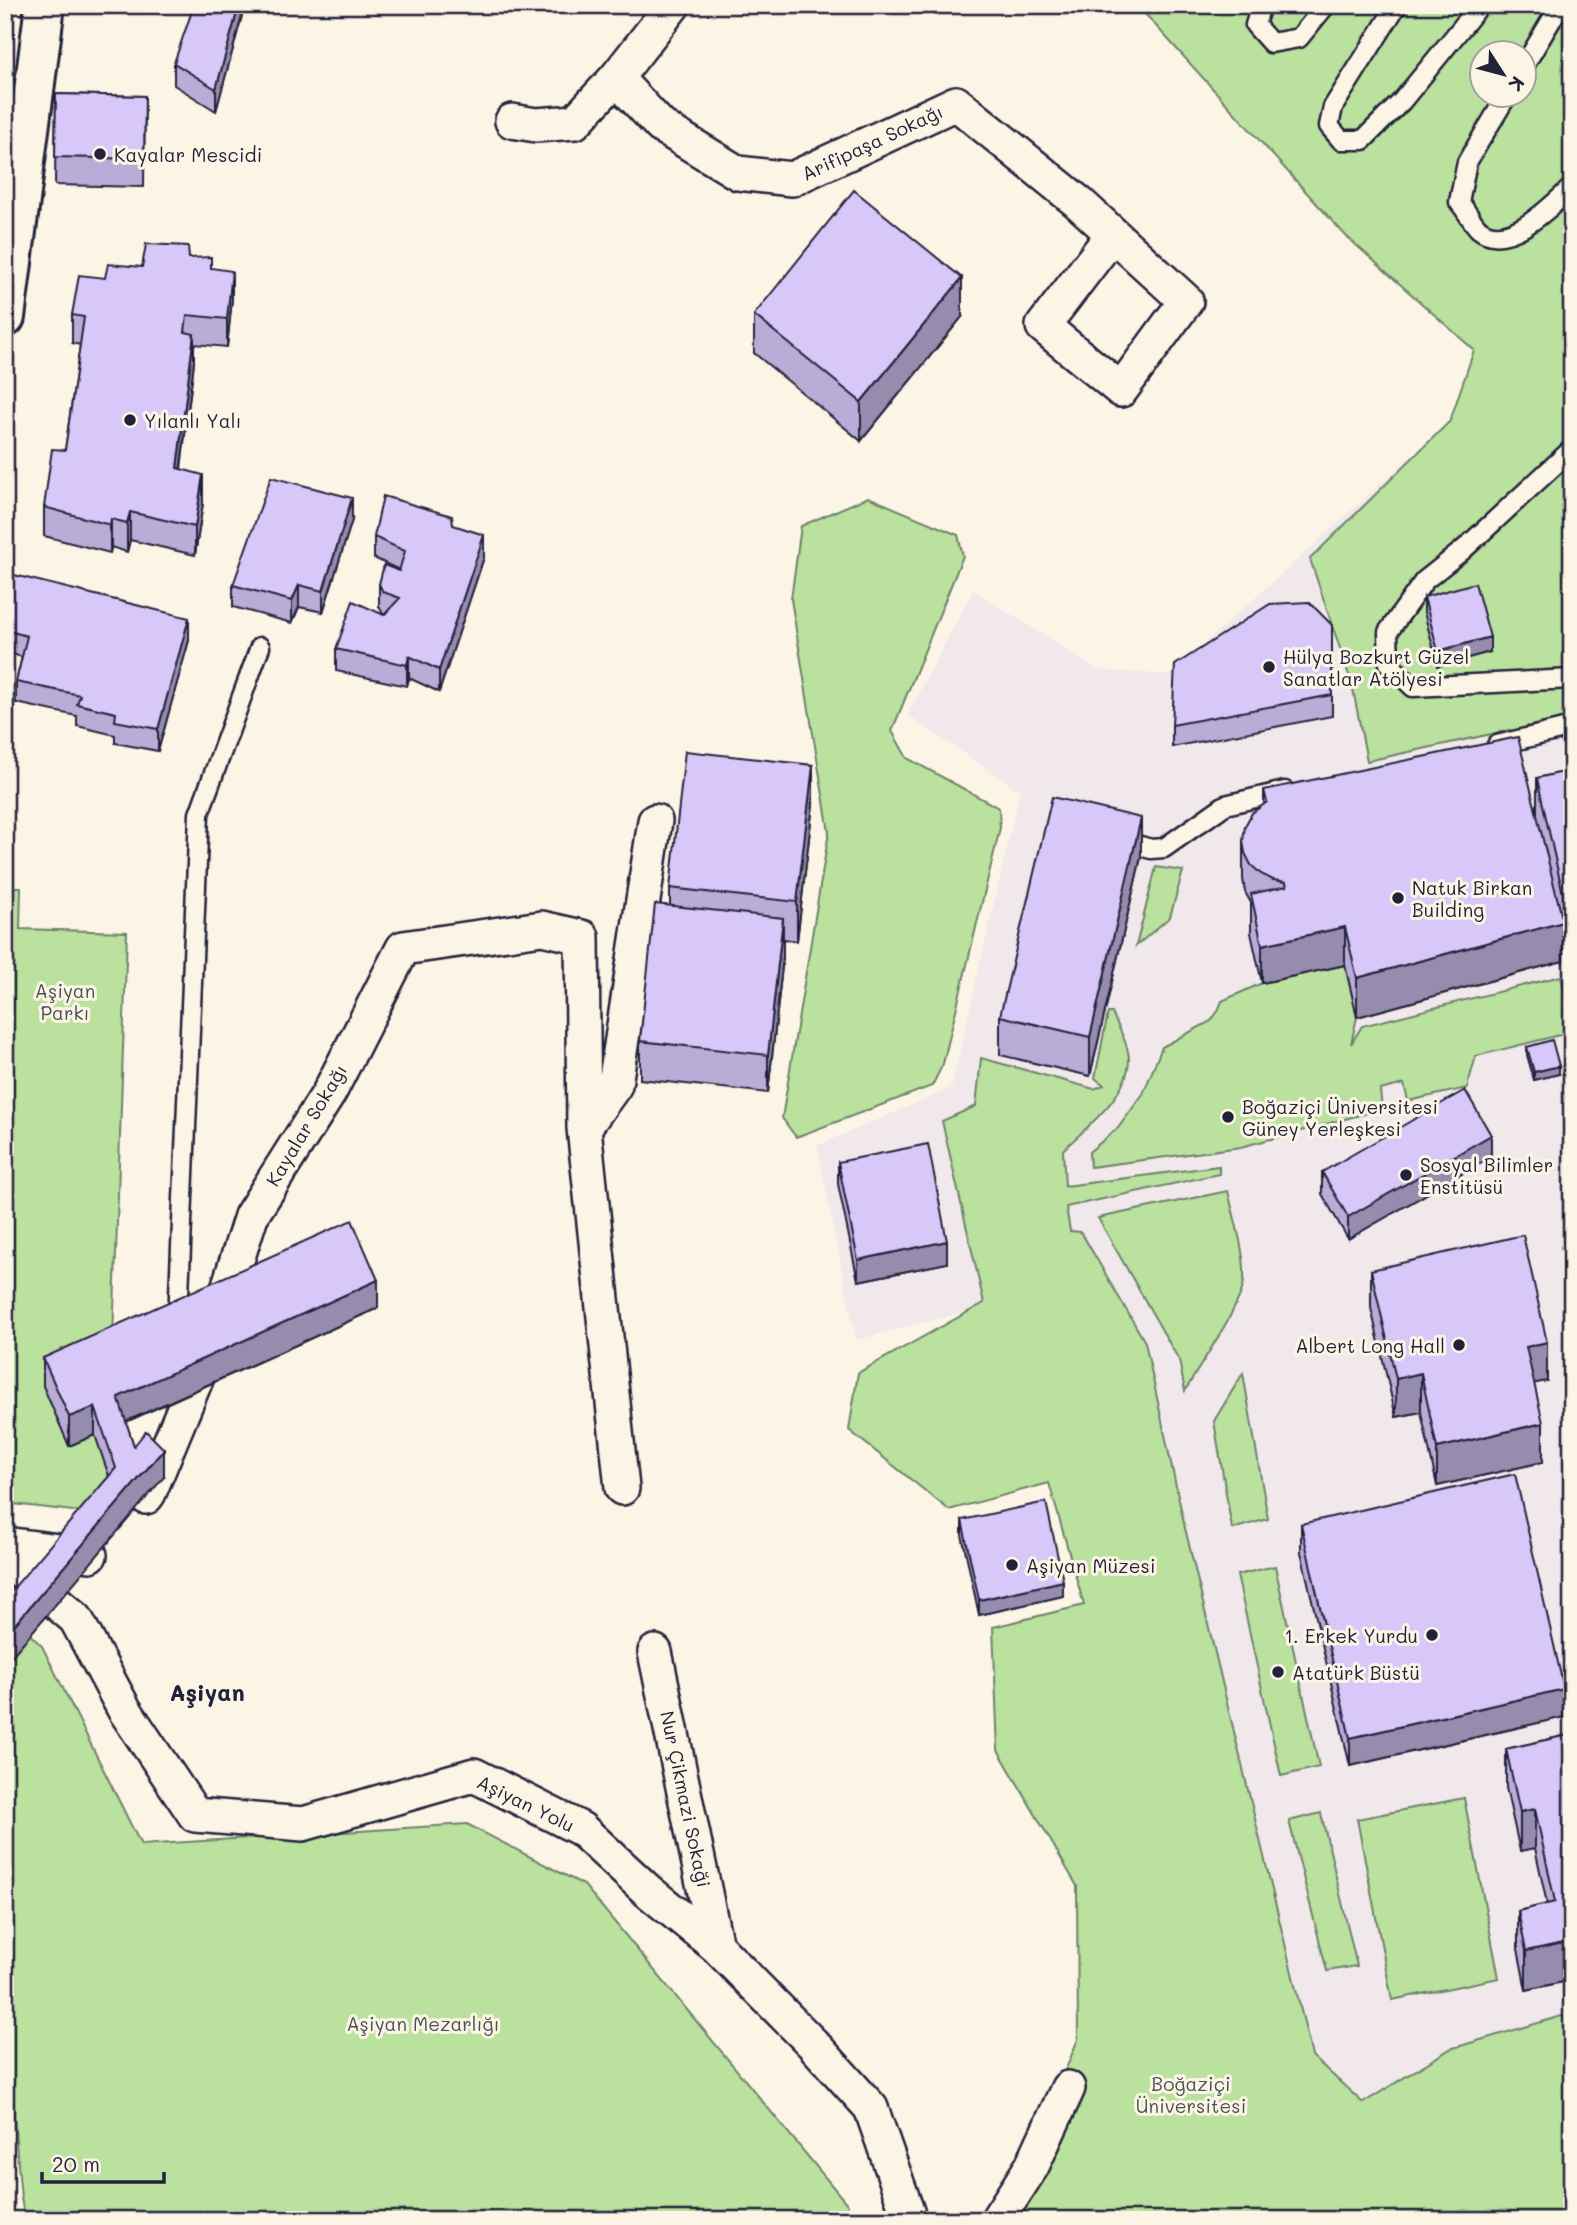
<svg xmlns="http://www.w3.org/2000/svg" width="1577" height="2225" font-family="Mali,sans-serif">
	<rect width="100%" height="100%" fill="#fcf5e5"/>
	<filter id="ink" filterUnits="userSpaceOnUse"><feTurbulence type="fractalNoise" baseFrequency=".0143" numOctaves="2"/><feDisplacementMap in="SourceGraphic" scale="14" xChannelSelector="R" yChannelSelector="G"/><feConvolveMatrix kernelMatrix="1 2 1 2 8 2 1 2 1" color-interpolation-filters="sRGB"/></filter>
	<g filter="url(#ink)">
		<path fill="#f1e8eb" fill-rule="evenodd" d="M1137 5H1572V2220H1225L1185 1528 1150 1372 1054 1289 856 1340 817 1146 951 1088 1020 791 907 715 973 590 1098 670 1170 675 1450 421 1474 350 1346 236ZM1482 52H1524V94H1482Z"/>
		<path fill="#bae19d" stroke="#6e826c" stroke-width="2" fill-rule="evenodd" d="M1137 5H1572V733L1516 743 1510 730 1367 761 1352 684 1310 559 1450 421 1474 350 1346 236ZM1482 52H1524V94H1482Z
			M868 497 958 535 963 556 892 731 907 758 999 808 1000 828 943 1064 932 1086 796 1137 782 1118 829 832 791 599 801 526Z
			M1156 867 1183 871 1170 917 1136 946Z
			M5 887H21L20 929 127 932 107 1515 5 1503Z
			M1345 965 1357 1017 1351 1044 1362 1026 1561 976 1572 1032 1476 1056 1467 1088 1408 1101 1404 1084 1380 1090 1382 1109 1241 1147 1090 1167 1089 1152 1118 1128 1143 1094 1162 1047 1211 1021 1218 1011 1222 1001 1262 983Z
			M1108 1013H1112C1118 1027 1128 1043 1129 1059 1129 1095 1087 1127 1063 1150L1065 1186 1219 1166V1174L1066 1207 1070 1231 1081 1232 1145 1342 1185 1528 1312 2056 1363 2103 1450 2049 1572 2013V2220H1009L1018 2188 1078 2039 1077 1886 998 1750 993 1627 1084 1605 1049 1483 949 1510 849 1430 858 1373 984 1303 942 1121 976 1106 981 1058 1094 1089 1104 1085 1095 1078Z
			M1228 1191C1234 1218 1246 1254 1244 1281 1242 1304 1198 1368 1185 1391L1179 1360 1098 1218Z
			M1572 1233V1287L1561 1247Z
			M1243 1373 1268 1519 1232 1529 1214 1421Z
			M1275 1566 1319 1767 1281 1776 1237 1575Z
			M5 1610 42 1646 141 1845 467 1824 584 1885 848 2205 846 2220H25L21 2198 5 2017Z
			M1464 1798 1499 1978 1392 2000 1357 1819Z
			M1321 1813 1357 1966 1327 1971 1289 1821Z"/>
		<g fill="none" stroke-linecap="round" stroke-linejoin="round">
			<g stroke="#22223b" stroke-width="23">
				<path id="lane" d="M1261 5 1255 25 1271 43 1299 38 1326 5
					M1397 5 1333 107 1329 126 1341 140H1363L1402 101 1480 5
					M1524 66 1555 14 1557 5
					M1508 94 1467 162 1459 202C1466 210 1472 222 1479 229 1508 252 1551 206 1572 187
					M1572 449 1463 550 1424 581 1388 632 1389 664 1413 687 1572 679
					M1497 745 1572 727
					M1119 840 1151 849 1164 848 1225 805 1285 791
					M178 1319 199 814 260 647"/>
			</g>
			<g stroke="#22223b" stroke-width="38">
				<path id="street" d="M673 5 616 78 661 126 738 173 792 179 956 103 1078 202 1186 301 1121 390 1043 326 1113 234
					M512 121 536 125 575 122 616 78
					M584 1128 615 1085 655 821
					M146 1497 149 1493 209 1348 251 1216 329 1093 403 948 542 928 582 937 584 1128 622 1488
					M5 1544 90 1555
					M5 1558 76 1619 124 1709 195 1815 303 1824 474 1775 581 1829 648 1891 716 1946 813 2044 871 2108 910 2220
					M655 1652 716 1946
					M997 2220 1032 2166 1068 2088"/>
			</g>
			<g stroke="#22223b" stroke-width="44">
				<path id="primary" d="M5 317 45 5"/>
			</g>
			<use href="#lane" stroke="#fcf5e5" stroke-width="18"/>
			<use href="#street" stroke="#fcf5e5" stroke-width="33"/>
			<use href="#primary" stroke="#fcf5e5" stroke-width="38"/>
		</g>
		<path fill="#b9acd6" stroke="#22223b" stroke-width="2" d="M243 12 216 111 174 85V63Z
			M56 94 145 96 144 187 55 185Z
			M189 258 211 268 232 299 227 347 194 344V362L181 469 203 503 195 555 130 540 127 552 111 547 110 553 44 536V507L65 450 80 345 72 343V315L105 278 142 267Z
			M754 315 962 317 861 441 754 353Z
			M352 520 323 612 299 607 292 623 233 607V585Z
			M453 525 484 557 439 692 409 678 407 686 336 671V649L383 614 379 606V584L399 570 374 558V537Z
			M5 595 189 640 158 751 115 743V735L77 726V716L16 703V682L22 657 5 652Z
			M1424 597 1490 652 1438 666 1424 612Z
			M1332 625V716L1172 747V725Z
			M1572 770V973L1563 931V961L1357 1017 1345 965 1262 983 1251 933V903L1245 892 1243 879V841L1264 804V790L1537 817V778Z
			M813 804 797 941 783 939V957L768 1093 640 1079V1041L670 906V888Z
			M1141 857 1090 1076 1000 1055V1016Z
			M1527 1047 1559 1074 1534 1080 1527 1055Z
			M1491 1157 1348 1239 1322 1194V1172Z
			M838 1162 947 1263 858 1281 838 1184Z
			M1371 1270 1547 1381 1534 1383 1543 1462 1437 1486 1421 1412 1396 1417 1371 1308Z
			M378 1308 126 1422 134 1446 164 1477 109 1476 95 1435 69 1446 43 1386V1358Z
			M962 1520 1063 1596 979 1615 962 1535Z
			M1301 1524 1564 1717 1350 1766 1301 1552Z
			M1572 1734V1980L1526 1990 1518 1949V1911L1547 1904 1535 1848 1520 1851 1506 1788V1749Z"/>
		<path fill="#968cae" stroke="#22223b" stroke-width="2" d="M239 5H247L243 12 216 111V89Z
			M232 271V299L227 347V319Z
			M962 278V317L861 441V402Z
			M194 334V362L177 496V468Z
			M203 475V503L195 555V527Z
			M352 498V520L323 612V591Z
			M130 512V540L127 552V523Z
			M111 519V547L110 553V525Z
			M484 535V557L439 692V670Z
			M299 585V607L292 623V601Z
			M189 618V640L158 751V729Z
			M1490 637V652L1438 666V651Z
			M409 656V678L407 686V665Z
			M813 765V804L797 941V902Z
			M1141 818V857L1090 1076V1037Z
			M783 918V957L768 1093V1055Z
			M1563 922V961L1357 1017V978Z
			M1345 927V965L1262 983V945Z
			M1559 1066V1074L1534 1080V1072Z
			M1491 1135V1157L1348 1239V1217Z
			M947 1241V1263L858 1281V1260Z
			M378 1280V1308L118 1425V1397Z
			M1547 1342V1381L1526 1385V1347Z
			M1421 1373V1412L1396 1417V1379Z
			M95 1407V1435L69 1446V1417Z
			M1543 1423V1462L1437 1486V1448Z
			M164 1449V1477L5 1664V1636Z
			M1063 1581V1596L979 1615V1600Z
			M1564 1689V1717L1350 1766V1738Z
			M1535 1809V1848L1520 1851V1812Z
			M1572 1941V1980L1526 1990V1951Z"/>
		<path fill="#d7c8f9" stroke="#22223b" stroke-width="2" d="M194 5H239L216 89 174 63Z
			M56 94 145 96 144 159 55 157Z
			M854 190 962 278 861 402 754 315Z
			M146 244 188 246 189 258 211 257V268L232 271 227 319 187 315 185 332 194 334 177 468 203 475 195 527 130 512 127 523 111 519 110 525 44 507 52 449 65 450 84 317 72 315 79 275 105 278 108 264 142 267Z
			M271 477 352 498 323 591 299 585 292 601 233 585Z
			M383 496 452 516 453 525 484 535 439 670 409 656 407 665 336 649 353 601 384 615 400 598 383 592 379 584 384 565 399 571 405 551 374 537Z
			M10 574 189 618 158 729 115 721 116 713 77 704 80 695 16 682 27 636 5 630V595Z
			M1475 583 1490 637 1438 651 1424 597Z
			M1309 602 1332 625V695L1172 725 1175 665 1270 604Z
			M1518 737 1563 922 1357 978 1345 927 1262 945 1251 894 1287 886 1286 882 1273 880 1261 874 1251 865 1245 853 1243 841 1245 826 1252 813 1267 802 1264 790Z
			M685 751 813 765 797 902 670 888Z
			M1572 770V934L1537 778Z
			M1052 797 1141 818 1090 1037 1000 1016Z
			M655 904 783 918 768 1055 640 1041Z
			M1552 1040 1559 1066 1534 1072 1527 1047Z
			M1465 1090 1491 1135 1348 1217 1322 1172Z
			M928 1144 947 1241 858 1260 838 1162Z
			M352 1220 378 1280 118 1397 134 1446 146 1431 164 1449 5 1636V1598L116 1468 95 1407 69 1417 43 1358Z
			M1523 1235 1547 1342 1526 1347 1543 1423 1437 1448 1421 1373 1396 1379 1371 1270Z
			M1515 1474 1564 1689 1350 1738 1301 1524Z
			M1046 1502 1063 1581 979 1600 962 1520Z
			M1572 1734V1941L1526 1951 1518 1911 1555 1902 1535 1809 1520 1812 1506 1749Z"/>
	</g>
	<g fill="#22223b" stroke="#fcf5e5" stroke-width="2.5">
		<circle cx="100" cy="154" r="7"/>
		<circle cx="130" cy="420" r="7"/>
		<circle cx="1269" cy="667" r="7"/>
		<circle cx="1398" cy="898" r="7"/>
		<circle cx="1228" cy="1117" r="7"/>
		<circle cx="1406" cy="1175" r="7"/>
		<circle cx="1459" cy="1345" r="7"/>
		<circle cx="1012" cy="1565" r="7"/>
		<circle cx="1432" cy="1635" r="7"/>
		<circle cx="1278" cy="1672" r="7"/>
	</g>
	<g text-anchor="middle" dominant-baseline="central" stroke-width="6" stroke-linejoin="round" paint-order="stroke">
		<g font-size="19" fill="#22223b" stroke="#fcf5e5">
			<text transform="translate(872 142) rotate(-25)">Arifipaşa Sokağı</text>
			<text transform="translate(306 1125) rotate(-59)">Kayalar Sokağı</text>
			<text transform="translate(686 1799) rotate(78)">Nur Çikmazi Sokaği</text>
			<text transform="translate(526 1803) rotate(26)">Aşiyan Yolu</text>
		</g>
		<g font-size="19" fill="#22223b" stroke="#fcf5e5" text-anchor="start">
			<text x="114" y="154">Kayalar Mescidi</text>
			<text x="144" y="420">Yılanlı Yalı</text>
			<text x="1283" y="656">Hülya Bozkurt Güzel<tspan x="1283" dy="22">Sanatlar Atölyesi</tspan></text>
			<text x="1412" y="887">Natuk Birkan<tspan x="1412" dy="22">Building</tspan></text>
			<text x="1242" y="1106">Boğaziçi Üniversitesi<tspan x="1242" dy="22">Güney Yerleşkesi</tspan></text>
			<text x="1420" y="1164">Sosyal Bilimler<tspan x="1420" dy="22">Enstitüsü</tspan></text>
			<text x="1445" y="1345" text-anchor="end">Albert Long Hall</text>
			<text x="1026" y="1565">Aşiyan Müzesi</text>
			<text x="1418" y="1635" text-anchor="end">1. Erkek Yurdu</text>
			<text x="1292" y="1672">Atatürk Büstü</text>
		</g>
		<g font-size="19" fill="#485254" stroke="#fcf5e5">
			<text x="65" y="990">Aşiyan<tspan x="65" dy="22">Parkı</tspan></text>
			<text x="423" y="2023">Aşiyan Mezarlığı</text>
			<text x="1191" y="2083">Boğaziçi<tspan x="1191" dy="22">Üniversitesi</tspan></text>
		</g>
		<g font-size="23" font-weight="bold" fill="#22223b" stroke="#fcf5e5">
			<text x="207" y="1692">Aşiyan</text>
		</g>
	</g>
	<rect width="1577" height="2225" fill="none" stroke="#fcf5e5" stroke-width="28"/>
	<rect x="14" y="14" width="1549" height="2197" fill="none" stroke="#22223b" stroke-width="2.5" filter="url(#ink)"/>
	<g transform="translate(1503 74) rotate(126)"><circle r="33" fill="#fcf5e5" stroke="#a5a1a1" stroke-width="2"/>
	<path d="M0-5L12 26L0 18L-12 26Z" fill="#22223b"/>
	<text y="-10" font-size="19" font-weight="bold" text-anchor="middle" fill="#22223b">K</text>
	</g>
	<path d="M42 2172v10h122v-10" fill="none" stroke="#22223b" stroke-width="3.5"/>
	<text x="52" y="2172" font-size="21" fill="#22223b" stroke="#fcf5e5" stroke-width="5" paint-order="stroke">20 m</text>
</svg>
